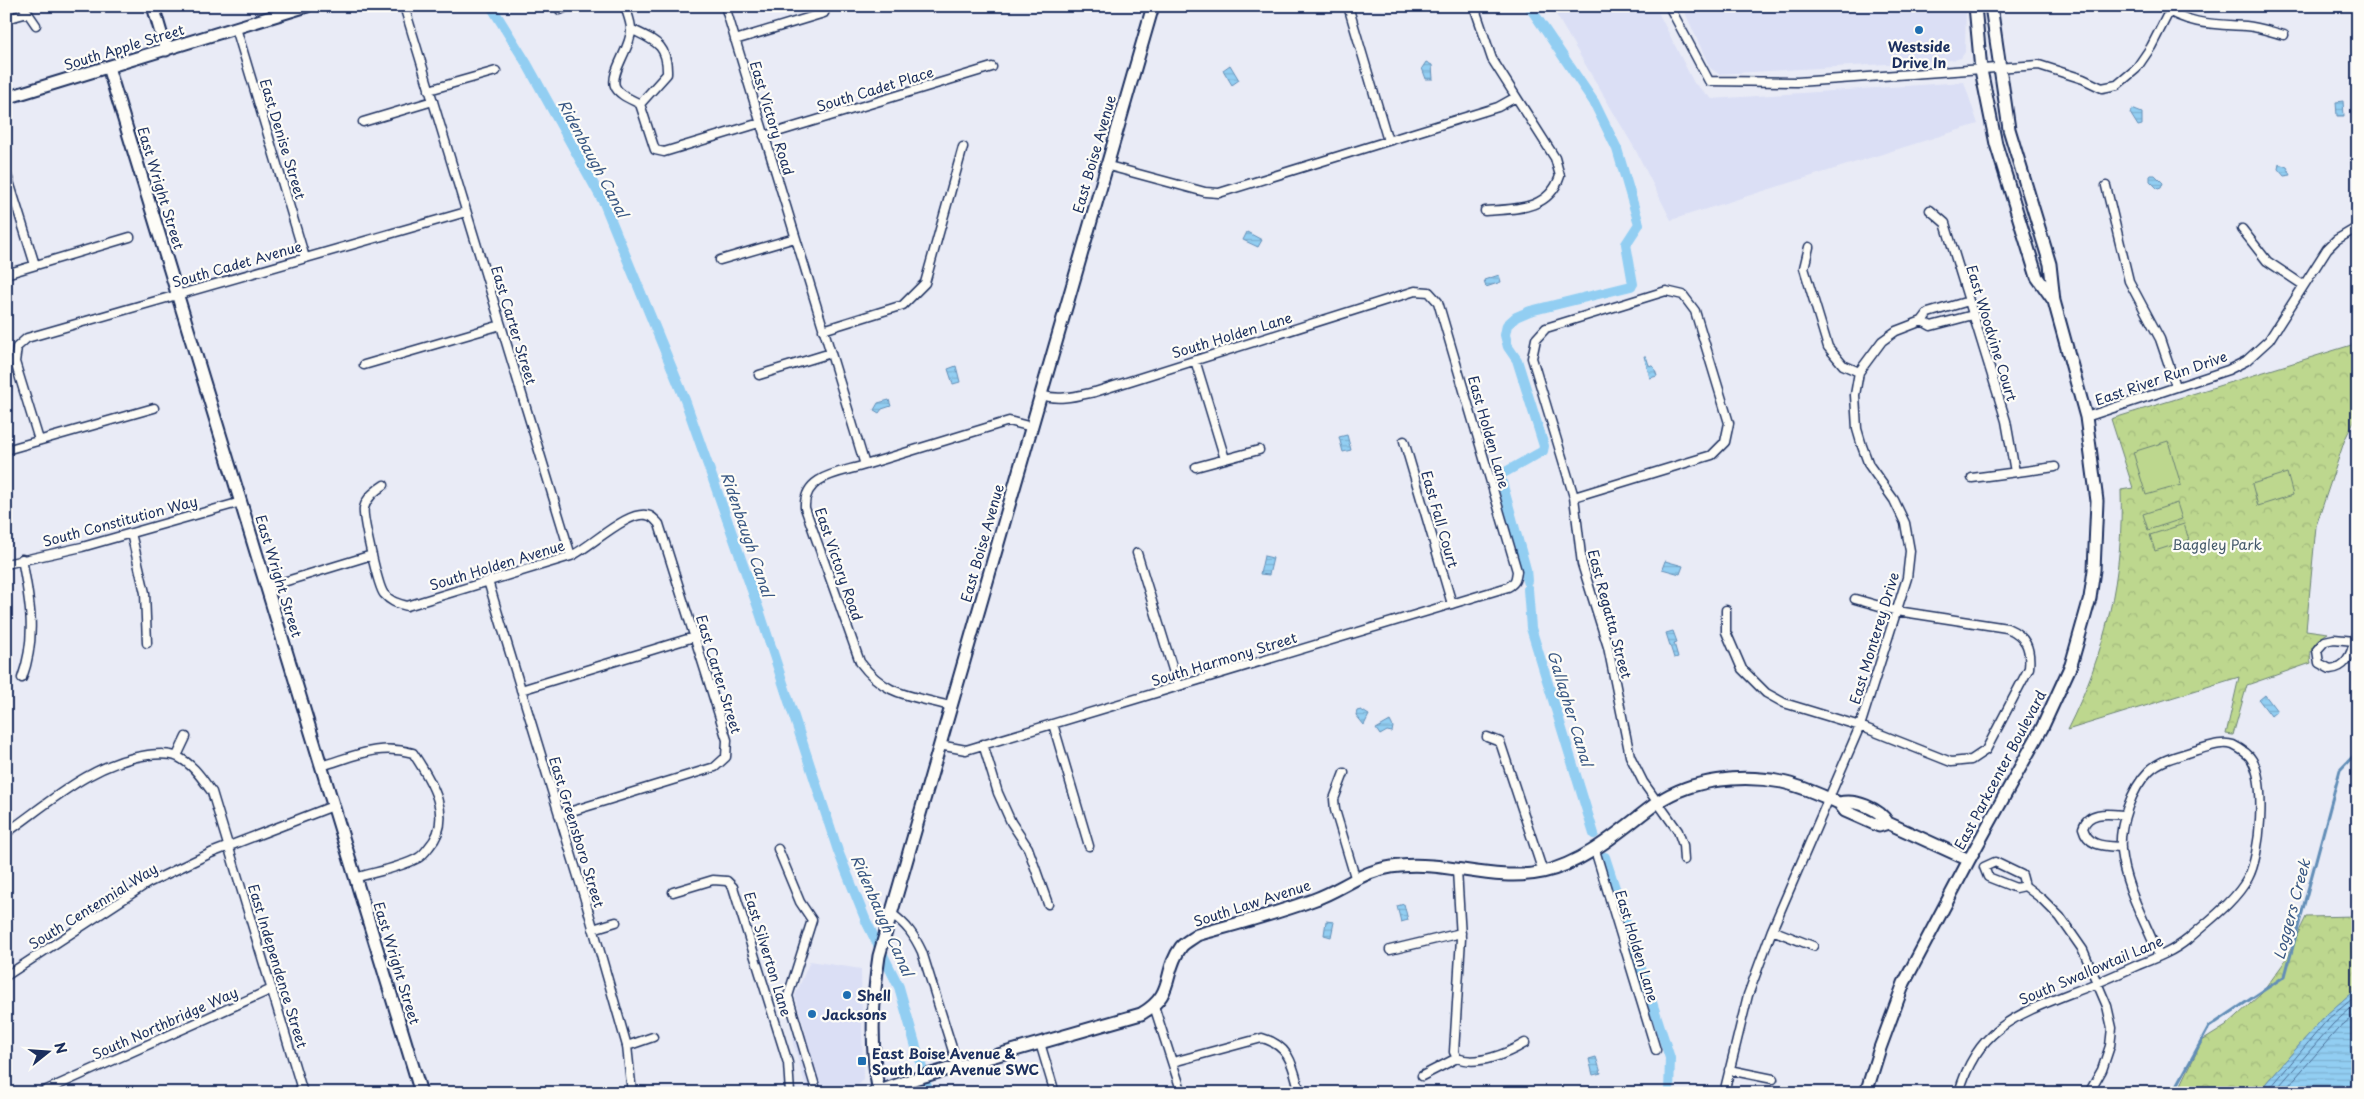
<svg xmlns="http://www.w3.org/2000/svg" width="2364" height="1099" font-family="'Playpen Sans',sans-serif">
	<defs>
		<pattern id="forest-crowns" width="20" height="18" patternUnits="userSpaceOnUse" patternTransform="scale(1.25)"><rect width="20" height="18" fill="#bdd78e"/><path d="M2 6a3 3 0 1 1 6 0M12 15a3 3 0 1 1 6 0" fill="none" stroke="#a2b97d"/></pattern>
		<pattern id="water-rules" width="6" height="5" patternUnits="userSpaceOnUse" patternTransform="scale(1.25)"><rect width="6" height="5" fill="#92cef2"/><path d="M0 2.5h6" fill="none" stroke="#7db1d2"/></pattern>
	</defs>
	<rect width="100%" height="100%" fill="#e9ebf6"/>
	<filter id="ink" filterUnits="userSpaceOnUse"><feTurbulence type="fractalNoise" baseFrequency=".02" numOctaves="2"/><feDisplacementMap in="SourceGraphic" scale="10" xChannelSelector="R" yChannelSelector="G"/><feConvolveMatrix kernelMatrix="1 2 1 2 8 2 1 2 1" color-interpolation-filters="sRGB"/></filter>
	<g filter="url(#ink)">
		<path fill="#dbdff5" d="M1551 6H1655L1694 83 1712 99 1964 82 1978 124 1671 220 1635 149Z
			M1682 6H1966L1965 52 1961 58 1954 60 1719 74 1710 68Z
			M810 961 861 969 863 1080 858 1085 834 1093H808L792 1039 806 1034 795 996Z"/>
		<path fill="url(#forest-crowns)" stroke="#6c8376" d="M2358 343V413L2345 439 2316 526 2306 630 2328 633C2316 640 2308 649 2311 663L2247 685 2233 735 2226 734 2239 677 2067 730C2105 655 2124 574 2121 490L2133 488 2111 419Z
			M2358 916V987L2325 1016 2266 1083 2261 1093H2177L2202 1041 2226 1026 2262 993 2283 964 2306 917Z"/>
		<path fill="#bdd78e" stroke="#6c8376" d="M2168 441 2181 485 2146 495 2133 452Z
			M2287 473 2293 495 2258 506 2252 484Z
			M2177 503 2182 519 2148 530 2143 514Z
			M2184 524 2189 540 2155 551 2150 535Z"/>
		<path fill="url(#water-rules)" stroke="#628eb7" d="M1426 62 1432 65 1433 79H1426L1422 68Z
			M1230 65 1239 80 1232 85 1223 70Z
			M2343 101 2344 116H2337L2336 102Z
			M2132 109 2142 113V125L2138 126 2130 113Z
			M2279 164 2287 167 2291 175 2284 176 2278 169Z
			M2150 175H2155L2163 183 2161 188 2158 189 2150 181Z
			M1247 232 1262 240 1258 247 1243 240Z
			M1499 275 1501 282 1486 287 1484 280Z
			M1644 356H1646L1649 365 1654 367 1657 376 1650 378Z
			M956 366 960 382 953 384 948 369Z
			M889 400 891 406 882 409 879 413 874 410 878 403Z
			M1347 435 1351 450 1343 452 1339 437Z
			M1264 556 1273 558 1269 575 1260 574Z
			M1665 561 1683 566 1680 574 1662 569Z
			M1673 631 1677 642 1674 643 1678 657 1674 658 1666 633Z
			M2265 695 2277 711 2271 716 2259 700Z
			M1361 710 1369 715 1364 725 1356 715 1357 711Z
			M1390 721 1393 727 1392 732 1387 731 1380 735 1376 729Z
			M1404 904 1408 920 1401 922 1397 906Z
			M1326 921 1334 922 1331 937 1324 935Z
			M2358 987V1093H2261L2266 1083 2325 1016Z
			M1596 1057 1601 1073 1593 1075 1589 1059Z"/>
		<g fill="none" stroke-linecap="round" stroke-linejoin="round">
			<path stroke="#4b6f99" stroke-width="1" d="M2266 1093 2328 1019 2358 994
				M2273 1093 2333 1024 2358 1002
				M2282 1093 2338 1029 2358 1012"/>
			<path stroke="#628eb7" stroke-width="3" d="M2173 1093 2209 1027 2285 976 2340 770 2358 751"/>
			<path stroke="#92cef2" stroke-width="10" d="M491 6 527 64 604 203 685 400 760 613 838 851 866 921 899 987 929 1093
				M1527 581 1526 569 1500 475 1543 451 1544 446 1517 360 1508 347 1505 335 1507 325 1516 317 1530 311 1631 286 1633 284 1626 244 1639 224 1617 149 1594 102 1529 6
				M1528 589 1531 628 1594 834
				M1605 857 1670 1058 1669 1093"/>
			<g stroke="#1b2f5e" stroke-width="11">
				<path id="street" d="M23 6 36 25
					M404 6 571 556
					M625 6C627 13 631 22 631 29 632 46 610 72 615 86 618 95 633 100 640 104L655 150 664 152 760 123
					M725 6 865 465C840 473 803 475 805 508L860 662C886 697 911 695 950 706
					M1348 6 1388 141
					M1474 6 1492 59 1555 158 1560 176C1549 210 1516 209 1485 211
					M1669 6 1709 81 1797 82 2039 65 2083 79 2102 88 2117 85 2136 69 2151 47 2172 6
					M2160 6C2190 25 2212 24 2246 26 2259 27 2272 32 2284 35
					M560 10 569 6
					M6 19 28 13
					M236 28 305 258
					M631 29C655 41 668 44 667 74L640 104
					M735 40 824 13 827 6
					M429 90 496 71
					M363 122 433 101
					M764 136 992 67
					M1105 165 1205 192 1219 193 1498 107 1516 97
					M6 172 35 265
					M2106 186 2129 281 2160 339 2176 386
					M1930 210 1945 223 2006 421 2015 472
					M2242 229 2267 261 2303 285
					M1809 247 1804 268 1828 347 1843 365 1859 372
					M720 260 795 238
					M6 274 130 237
					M1969 301 1928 313 1922 321 1931 326 1973 315
					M823 330 903 305 925 283 963 147
					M1195 360 1225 459
					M364 365 501 325
					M759 375 831 353
					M2086 417 2228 370 2246 361 2269 340 2327 249 2336 240 2358 227
					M39 440 15 362 17 347 27 338 466 212
					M1404 441 1452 604
					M6 450 154 408
					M865 465 1009 421 1032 427
					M1196 467 1259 450
					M1972 478 2055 467
					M384 485C375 491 367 497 364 508 362 516 378 587 384 594 391 602 397 603 407 606L571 556C590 548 630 507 650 516 653 517 657 522 659 524L727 740 726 757 715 767 559 815
					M1574 497 1712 455 1725 442 1729 423 1695 311 1683 295 1666 291 1546 328 1536 339 1532 358 1574 497 1582 564 1608 647 1630 756 1643 782 1678 831 1683 845 1684 860
					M131 533 145 593 147 643
					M1137 553 1178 686
					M6 564 82 547 241 502
					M488 581 584 896 627 1046 632 1093
					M267 587 372 555
					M1726 610V632L1742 669 1766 693 1784 703 1860 726 1951 762 1971 760 1986 750 2029 668C2031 648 2026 636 2007 628L1897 611 1855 599
					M2334 639 2354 641C2352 654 2345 668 2330 669L2319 663 2317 650 2325 641Z
					M2354 641 2358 630
					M22 678C37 637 30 601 22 559
					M521 690 694 637
					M1053 724 1089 846
					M1487 737 1500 742 1543 872
					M983 744 998 793 1011 822 1028 848 1048 904
					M939 745 966 750 1508 587C1515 583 1516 580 1517 571L1438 302 1429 292 1415 291 1095 392C1076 396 1059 401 1041 395
					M177 756 186 737
					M321 766C355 756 378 743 413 753 431 780 455 818 429 847 426 851 422 856 418 858 400 868 375 872 355 878
					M1344 773 1334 799 1335 810 1355 877
					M6 833C50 802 93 762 148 755 158 754 169 753 178 757 194 765 202 779 212 792L303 1093
					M2121 847C2105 846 2088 847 2083 828 2088 810 2110 814 2125 815
					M778 849 800 902 812 920 788 996 817 1093
					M1595 850 1656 1050
					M1457 870 1461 938 1454 1052 1457 1058C1477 1066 1507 1054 1525 1043
					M2025 886 2016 888 1988 877 1984 867 1995 862 2022 875 2025 886 2042 899 2060 917 2083 950 2107 1006 2112 1028 2110 1046 2102 1070 2089 1093
					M673 892 713 880 727 881 733 887 788 1063 790 1093
					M892 914C907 925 914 935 922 952L958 1067
					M593 929 616 922
					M1772 930 1813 946
					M1390 950 1461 933
					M6 976 148 883 211 853 333 806
					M1154 1006 1182 1093
					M1040 1043 1055 1093
					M627 1046 653 1037
					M1173 1062 1262 1038C1291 1046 1293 1067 1300 1093
					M1729 1070 1773 1079
					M1422 1076 1457 1058
					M40 1093 272 989
					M1724 1093 1748 995 1772 930 1860 726 1907 578 1910 551 1905 523 1894 500 1869 465 1862 446 1857 429 1855 395 1859 372 1882 341 1896 331 1922 321
					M1959 1093C1976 1030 2015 1015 2071 993 2094 985 2116 975 2138 965 2156 958 2174 951 2188 939 2208 921 2235 902 2248 878 2261 854 2266 784 2252 760 2248 753 2239 748 2233 745 2222 741 2208 747 2197 750 2182 755 2161 759 2149 771 2131 789 2119 825 2121 850 2124 886 2146 923 2159 956"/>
			</g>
			<g stroke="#1b2f5e" stroke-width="15">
				<path id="secondary" d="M153 6 166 50
					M1975 6 1981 70 1996 144 2037 277 2054 301
					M108 67 421 1093
					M6 98 307 6
					M1888 823 1879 826 1845 811 1839 803C1855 799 1879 808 1888 823L1969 860
					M874 1093 914 1079 1141 1014C1176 994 1162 973 1181 947 1185 942 1192 939 1197 935 1236 924 1275 914 1313 900 1345 889 1362 869 1400 866 1447 861 1495 883 1543 872 1589 861 1621 829 1658 802 1692 779 1742 774 1782 782 1802 786 1820 795 1839 803
					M879 1093C870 1047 872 1002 879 956L1153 6
					M1866 1093 1880 1048 1904 983 1969 860 2042 728 2071 665 2090 598 2094 570 2097 501 2086 417 2054 301 2050 264 2009 129 1991 6"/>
			</g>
			<use href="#street" stroke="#fdfcf7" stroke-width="8"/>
			<use href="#secondary" stroke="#fdfcf7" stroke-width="11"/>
		</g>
	</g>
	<g fill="#1f6fb2" stroke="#fdfcf7" stroke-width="2">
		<circle cx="1919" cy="30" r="5"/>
		<circle cx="847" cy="995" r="5"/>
		<circle cx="812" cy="1014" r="5"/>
		<rect x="857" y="1056" width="10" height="10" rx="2.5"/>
	</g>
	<g text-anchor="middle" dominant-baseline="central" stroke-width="4.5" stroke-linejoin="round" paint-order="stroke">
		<g font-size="14" font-weight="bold" fill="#1b2f5e" stroke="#fdfcf7" text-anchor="start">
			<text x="1919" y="46" text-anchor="middle">Westside<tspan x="1919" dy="16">Drive In</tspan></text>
			<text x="857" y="995">Shell</text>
			<text x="822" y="1014">Jacksons</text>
			<text x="872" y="1053">East Boise Avenue &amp;<tspan x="872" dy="16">South Law Avenue SWC</tspan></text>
		</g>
		<g font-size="14" fill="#1b2f5e" stroke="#fdfcf7">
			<text transform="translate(124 47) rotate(-17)">South Apple Street</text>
			<text transform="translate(875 89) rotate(-17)">South Cadet Place</text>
			<text transform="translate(772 118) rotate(73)">East Victory Road</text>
			<text transform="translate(283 139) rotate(73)">East Denise Street</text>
			<text transform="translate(1094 154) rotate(-74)">East Boise Avenue</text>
			<text transform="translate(161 188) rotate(73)">East Wright Street</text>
			<text transform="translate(237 264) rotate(-16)">South Cadet Avenue</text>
			<text transform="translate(514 325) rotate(73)">East Carter Street</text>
			<text transform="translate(1992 333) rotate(73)">East Woodvine Court</text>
			<text transform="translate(1232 335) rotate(-17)">South Holden Lane</text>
			<text transform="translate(2161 378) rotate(-19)">East River Run Drive</text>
			<text transform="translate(1489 432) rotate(74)">East Holden Lane</text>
			<text transform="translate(1440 519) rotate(74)">East Fall Court</text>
			<text transform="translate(120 521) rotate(-15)">South Constitution Way</text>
			<text transform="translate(982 543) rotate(-74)">East Boise Avenue</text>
			<text transform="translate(839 564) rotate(71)">East Victory Road</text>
			<text transform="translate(497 565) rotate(-17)">South Holden Avenue</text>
			<text transform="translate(279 576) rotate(73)">East Wright Street</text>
			<text transform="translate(1610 614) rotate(75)">East Regatta Street</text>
			<text transform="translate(1874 638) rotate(-73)">East Monterey Drive</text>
			<text transform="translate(1224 659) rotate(-17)">South Harmony Street</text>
			<text transform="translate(719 674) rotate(73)">East Carter Street</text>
			<text transform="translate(2000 770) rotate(-62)">East Parkcenter Boulevard</text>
			<text transform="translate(577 832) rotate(73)">East Greensboro Street</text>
			<text transform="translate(1252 903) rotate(-18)">South Law Avenue</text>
			<text transform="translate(93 906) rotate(-32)">South Centennial Way</text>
			<text transform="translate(1637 946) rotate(73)">East Holden Lane</text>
			<text transform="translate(768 954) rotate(73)">East Silverton Lane</text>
			<text transform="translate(397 963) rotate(73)">East Wright Street</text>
			<text transform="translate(278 966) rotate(73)">East Independence Street</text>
			<text transform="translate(2091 970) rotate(-23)">South Swallowtail Lane</text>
			<text transform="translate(165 1023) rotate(-24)">South Northbridge Way</text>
		</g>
		<g font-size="14" fill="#44596a" stroke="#fdfcf7">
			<text x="2217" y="544">Baggley Park</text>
		</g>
		<g font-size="15" font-style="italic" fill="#395783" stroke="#fdfcf7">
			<text transform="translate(594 158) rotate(62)">Ridenbaugh Canal</text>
			<text transform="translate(748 534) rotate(71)">Ridenbaugh Canal</text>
			<text transform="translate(1571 708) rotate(73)">Gallagher Canal</text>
			<text transform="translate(2291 909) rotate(-75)">Loggers Creek</text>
			<text transform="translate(883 915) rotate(66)">Ridenbaugh Canal</text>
		</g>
	</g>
	<rect width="2364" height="1099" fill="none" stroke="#fdfcf7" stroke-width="25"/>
	<rect x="12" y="12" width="2339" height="1074" fill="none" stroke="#1b2f5e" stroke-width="2" filter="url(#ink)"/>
	<g transform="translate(48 1052) rotate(73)" stroke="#fdfcf7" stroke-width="4" paint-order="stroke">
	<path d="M0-4L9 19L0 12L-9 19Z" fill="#1b2f5e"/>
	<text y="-8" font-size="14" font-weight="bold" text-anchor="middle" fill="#1b2f5e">N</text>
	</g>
</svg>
